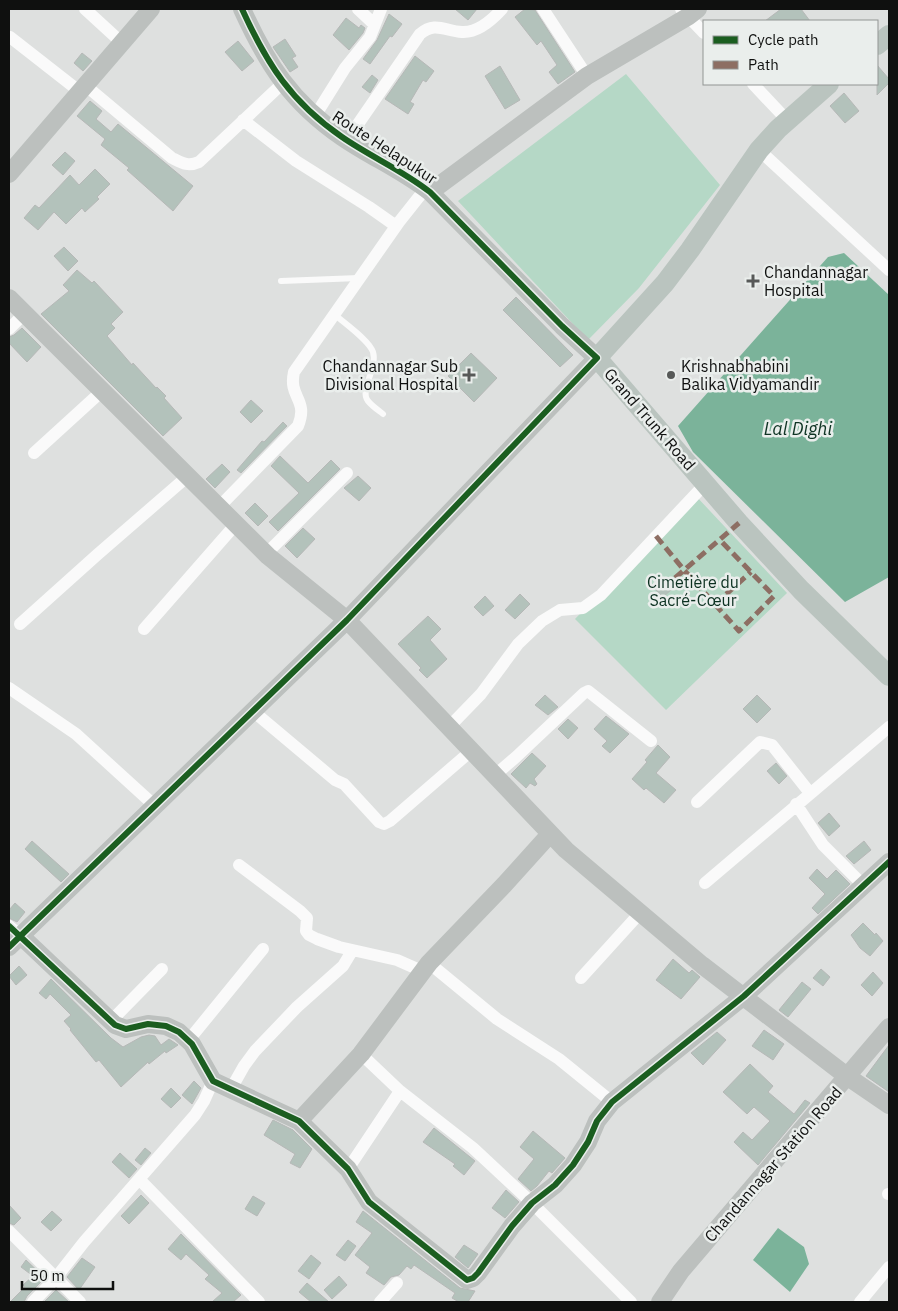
<svg xmlns="http://www.w3.org/2000/svg" width="898" height="1311" font-family="'IBM Plex Sans',sans-serif">
	<rect width="100%" height="100%" fill="#dee0df"/>
	<path fill="#b5d8c6" d="M626 74 720 185 639 288 588 340 458 201Z
		M695 495 787 593 666 710 575 619Z"/>
	<path fill="#7bb39a" d="M844 253 889 295V577L845 602 693 452 678 426 828 257Z
		M778 1228 804 1247 809 1264 790 1292 753 1260Z"/>
	<path fill="#b3c2bb" stroke="#b6b8b7" d="M455 9H477L468 20Z
		M525 9 535 10 575 72 558 84 549 72 557 65 541 41 537 45 515 17Z
		M781 9H801L810 21H765Z
		M389 14 402 24 392 37 390 36 370 64 363 59 377 40Z
		M346 18 359 28 361 25 365 28 363 33 349 50 333 35Z
		M285 39 296 56 292 58 298 67 290 72 273 47Z
		M238 41 254 61 242 71 225 52Z
		M82 53 92 61 83 71 74 63Z
		M415 56 434 71 426 82 423 80 410 102 414 104 408 114 385 99Z
		M877 65 889 79V83L877 95Z
		M500 66 520 100 505 109 485 76Z
		M372 75 378 80 370 93 362 87Z
		M844 93 859 111 845 123 830 106Z
		M90 101 102 111 96 119 111 132 118 124 193 186 173 211 127 170 129 168 101 145 105 139 77 116Z
		M65 152 75 161 63 175 52 165Z
		M95 169 110 184 97 197 99 199 85 212 82 208 66 224 54 212 38 230 24 218 35 205 39 208 70 175 79 185Z
		M64 247 78 261 68 271 54 256Z
		M77 270 92 283 94 281 123 312 111 324 115 328 107 336 132 365 133 363 156 388 157 387 166 396 164 398 182 418 163 436 41 314 69 291 63 285Z
		M516 297 573 355 560 367 503 310Z
		M22 328 41 347 27 362 9 343V337L14 335Z
		M471 353 497 378 474 402 448 376Z
		M251 400 263 411 251 423 240 412Z
		M283 422 287 426 241 473 237 470 262 441 264 442Z
		M280 456 308 483 331 460 340 469 278 531 269 522 299 493 271 466Z
		M222 464 230 472 215 488 206 479Z
		M358 476 371 488 359 501 344 488Z
		M255 503 268 516 258 526 245 513Z
		M303 528 315 539 297 558 285 546Z
		M663 579 672 589 663 597 654 588Z
		M520 594 530 604 515 619 505 610Z
		M485 596 494 606 483 616 474 607Z
		M428 616 441 629 430 640 447 659 427 678 419 670 421 668 398 644Z
		M545 695 558 707 548 715 535 705Z
		M757 695 771 709 757 723 743 709Z
		M606 716 629 734 610 753 602 746 607 741 594 729Z
		M568 719 578 728 568 739 558 729Z
		M658 745 670 757 656 773 676 790 664 803 646 788 644 790 632 779 647 762 645 760Z
		M532 753 546 766 534 779 537 784 535 786 530 783 526 788 511 774Z
		M776 763 787 776 779 784 767 771Z
		M829 813 840 826 829 836 818 823Z
		M32 841 69 874 61 882 25 849Z
		M864 841 871 850 854 864 846 856Z
		M817 869 827 879 836 870 850 884 818 914 812 908 825 894 809 878Z
		M15 903 25 912 17 922 9 918V910Z
		M863 923 875 935 876 933 883 941 870 956 860 948 851 935Z
		M673 959 689 973 692 970 700 977 681 999 656 980Z
		M19 966 27 975 16 985 9 976Z
		M821 969 830 977 823 986 813 978Z
		M873 972 883 983 872 996 861 985Z
		M51 979 111 1038 123 1047 141 1037 149 1035 155 1036 161 1045 169 1039 178 1045 166 1053 165 1051 149 1064 148 1062 121 1087 99 1060 96 1062 70 1030 71 1029 64 1021 71 1015 50 994 46 999 39 993Z
		M802 982 811 989 788 1017 779 1010Z
		M764 1030 784 1044 773 1060 752 1046Z
		M717 1032 726 1040 703 1065 691 1053Z
		M889 1045V1092L866 1076Z
		M750 1064 773 1086 768 1092 794 1114 805 1100 810 1103 758 1165 734 1142 743 1132 752 1140 770 1121 754 1107 747 1114 723 1092Z
		M194 1081 201 1088 192 1104 182 1095Z
		M171 1088 181 1098 171 1108 161 1099Z
		M273 1120 293 1130 312 1149 300 1168 290 1163 295 1154 264 1135Z
		M434 1128 475 1161 464 1175 453 1166 455 1164 423 1142Z
		M533 1131 565 1158 552 1173 549 1171 537 1186 531 1191 518 1179 534 1159 520 1147Z
		M145 1148 151 1153 141 1165 135 1160Z
		M120 1153 137 1169 129 1178 112 1162Z
		M506 1190 519 1202 505 1218 492 1208Z
		M141 1195 149 1203 129 1224 121 1216Z
		M253 1196 265 1203 257 1216 245 1209Z
		M9 1205 21 1218 14 1225 9 1223Z
		M52 1211 62 1220 51 1231 41 1222Z
		M363 1211 460 1288 475 1291 468 1302H459L452 1298 455 1293 414 1265 411 1269 407 1266 399 1275 391 1277 384 1285 366 1273 370 1267 355 1255 372 1233 356 1222Z
		M181 1234 241 1295 233 1302H212L222 1293 205 1279 209 1275 186 1254 181 1260 168 1249Z
		M348 1240 356 1246 345 1261 336 1255Z
		M464 1245 478 1254 468 1268 455 1257Z
		M311 1255 321 1263 309 1279 298 1271Z
		M82 1258 95 1267 79 1290 67 1277Z
		M26 1260 45 1278 27 1296 24 1302H10L25 1287 23 1285 33 1276 21 1267Z
		M339 1276 347 1285 332 1299 324 1290Z
		M307 1283 329 1302H311L299 1292Z
		M56 1290 69 1302H44Z"/>
	<g fill="none" stroke-linecap="round" stroke-linejoin="round">
		<path stroke="#fafafa" stroke-width="6" d="M281 281 359 278
			M334 314C344 323 369 340 373 352 378 368 359 390 368 401 372 406 378 410 383 414"/>
		<path stroke="#fafafa" stroke-width="12" d="M85 9 121 42
			M358 9 374 24
			M543 9 587 76
			M681 9 704 33
			M10 37 79 91
			M753 84 787 120
			M85 85 172 158C182 163 188 167 199 162L283 83
			M315 116 345 68 370 37 381 9
			M243 120 296 161 369 207 396 226
			M347 140 420 34C435 21 445 31 462 32 478 33 492 20 502 9
			M759 150 889 270
			M9 329 24 314
			M34 453 102 391
			M219 507 298 426C309 399 288 398 294 372L399 222 426 188
			M266 554 347 473
			M20 624 98 554 188 476
			M144 629 236 524
			M9 688 76 734 155 806
			M253 711 335 780 344 784 379 822 384 824 390 821 471 751
			M449 727 481 694 518 644 542 621 560 610 583 608 601 595 706 483
			M494 776 516 757 584 693 588 691 651 741
			M697 802 760 742 772 745 810 793
			M796 804 823 845 863 885
			M239 865 300 911 307 918 306 931 309 935 317 939 339 947 397 960 422 971
			M705 883 889 727
			M9 926 21 936
			M429 963 497 1019 559 1059 612 1102
			M581 978 640 913
			M111 1021 162 969
			M188 1041 263 949
			M361 1054 400 1091
			M231 1089 244 1066 255 1051 297 1007 343 966 352 951
			M348 1169 400 1091 473 1148 532 1203 631 1302
			M140 1180 259 1302
			M888 1194H889
			M9 1231 80 1302
			M33 1302 55 1279 84 1242 195 1115 204 1101 213 1081
			M380 1302 397 1283
			M860 1302 889 1267"/>
		<path stroke="#bcc0be" stroke-width="18" d="M9 174 151 9
			M430 192 587 76 689 16 698 9
			M9 298 268 556 347 620 566 850 702 965 848 1077 889 1105
			M21 936 115 1025 126 1029 148 1024 166 1026 179 1032 192 1044 213 1081 299 1121 348 1169 369 1202 467 1280 473 1278 478 1273 512 1226 532 1203 555 1185 573 1165 588 1142 597 1121 612 1102 744 996 889 862
			M9 947 347 620 597 358 562 326 430 192C402 170 371 157 342 137 291 102 267 64 242 9
			M299 1121 361 1054 429 963 504 885 550 834
			M660 1302 681 1271 889 1027"/>
		<path stroke="#bac4bf" stroke-width="20" d="M877 45 889 35
			M829 84 778 129 759 150 690 250 665 283 597 358 739 523 801 590 889 676"/>
		<path stroke="#8d6e63" stroke-width="5" stroke-dasharray="10 5" stroke-linecap="butt" d="M656 536 684 570 739 631 774 596 719 539
			M675 578 739 523
			M715 604 751 572"/>
		<g stroke="#eaeeec" stroke-width="9">
			<path id="cycleway" d="M9 926 115 1025 126 1029 148 1024 166 1026 179 1032 192 1044 213 1081 299 1121 348 1169 369 1202 467 1280 473 1278 478 1273 512 1226 532 1203 555 1185 573 1165 588 1142 597 1121 612 1102 744 996 889 862
				M9 947 347 620 597 358 562 326 430 192C402 170 371 157 342 137 291 102 267 64 242 9"/>
		</g>
		<use href="#cycleway" stroke="#1b5e20" stroke-width="6"/>
	</g>
	<g fill="#575958" stroke="#eaeeec" stroke-width="2">
		<path d="M750.5 273.5h5v5h5v5h-5v5h-5v-5h-5v-5h5z"/>
		<path d="M466.5 367.5h5v5h5v5h-5v5h-5v-5h-5v-5h5z"/>
		<circle cx="671" cy="375" r="5"/>
	</g>
	<g text-anchor="middle" dominant-baseline="central" stroke-width="5" stroke-linejoin="round" paint-order="stroke">
		<g font-size="16" fill="#0f100f" stroke="#eaeeec">
			<text transform="translate(385 147) rotate(33)">Route Helapukur</text>
			<text transform="translate(650 419) rotate(49)">Grand Trunk Road</text>
			<text transform="translate(773 1164) rotate(-49)">Chandannagar Station Road</text>
		</g>
		<g font-size="16" fill="#0f100f" stroke="#eaeeec" text-anchor="start">
			<text x="764" y="272">Chandannagar<tspan x="764" dy="18">Hospital</tspan></text>
			<text x="458" y="366" text-anchor="end">Chandannagar Sub<tspan x="458" dy="18">Divisional Hospital</tspan></text>
			<text x="681" y="366">Krishnabhabini<tspan x="681" dy="18">Balika Vidyamandir</tspan></text>
		</g>
		<g font-size="16" fill="#0c3121" stroke="#eaeeec">
			<text x="693" y="582">Cimetière du<tspan x="693" dy="18">Sacré-Cœur</tspan></text>
		</g>
		<g font-size="18" font-style="italic" fill="#0f3424" stroke="#eaeeec">
			<text x="798" y="428">Lal Dighi</text>
		</g>
	</g>
	<rect width="898" height="1311" fill="none" stroke="#0f100f" stroke-width="20"/>
	<rect x="703" y="20" width="175" height="65" fill="#eaeeec" stroke="#929594"/>
	<rect x="713" y="36" width="25" height="8" fill="#1b5e20" stroke="#929594"/>
	<text x="748" y="45" font-size="15" fill="#0f100f">Cycle path</text>
	<rect x="713" y="61" width="25" height="8" fill="#8d6e63" stroke="#929594"/>
	<text x="748" y="70" font-size="15" fill="#0f100f">Path</text>
	<path d="M22 1281v8h91v-8" fill="none" stroke="#0f100f" stroke-width="2.5"/>
	<text x="30" y="1281" font-size="15" fill="#0f100f" stroke="#eaeeec" stroke-width="4" paint-order="stroke">50 m</text>
</svg>
